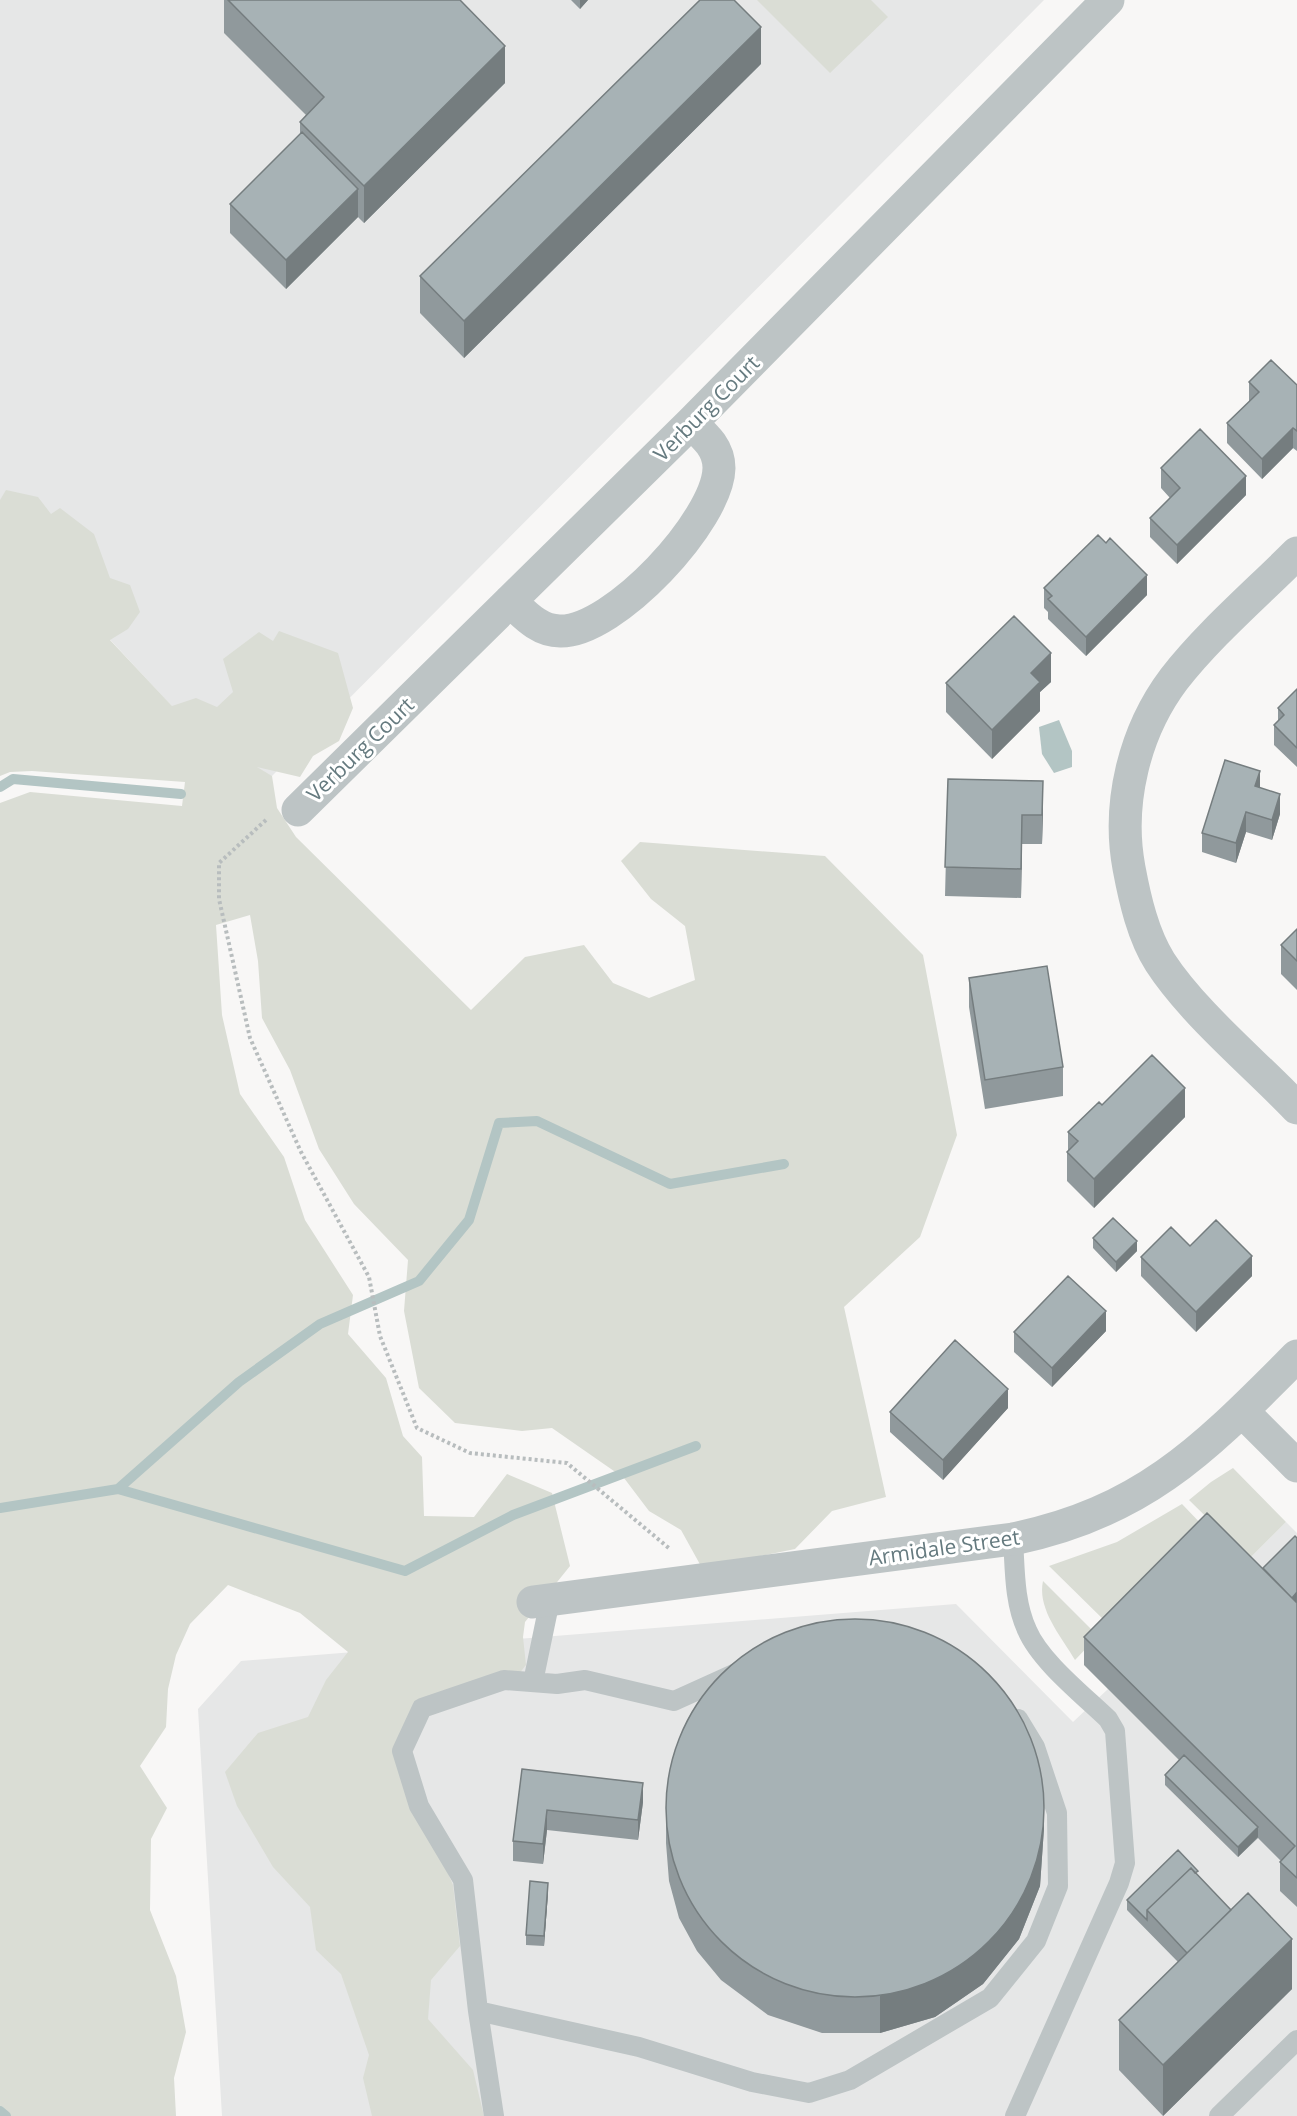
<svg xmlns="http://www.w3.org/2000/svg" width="1297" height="2116" font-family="'Open Sans',sans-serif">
	<rect width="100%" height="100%" fill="#f8f7f6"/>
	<path fill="#e6e7e7" d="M0 0H1044L272 776 232 771 0 521Z
		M1286 1522 1297 1533V2116H222L198 1709 241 1661 956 1604 1073 1722 1108 1689 1084 1665 1207 1542 1237 1571Z"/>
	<path fill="#daddd5" d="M757 0H871L888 17 830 73Z
		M6 490 38 497 51 514 60 508 94 534 110 578 130 585 140 612 128 629 110 640 172 706 196 698 217 707 233 692 223 659 259 632 273 641 279 631 338 653 353 708 339 741 313 756 300 777 257 767 272 776 277 808 296 837 471 1010 525 957 584 945 613 983 649 998 695 980 685 926 651 899 621 861 640 842 825 856 923 955 957 1135 920 1237 844 1307 886 1497 832 1511 795 1549 702 1568 681 1530 649 1511 624 1478 552 1428 522 1431 455 1423 419 1388 404 1311 408 1260 354 1204 319 1149 290 1070 262 1018 258 961 250 915 216 925 222 1015 240 1094 284 1157 305 1220 353 1295 348 1334 386 1378 403 1436 422 1457 424 1516 474 1517 507 1474 552 1493 570 1566 525 1622 523 1637 526 1665 514 1680 422 1708 402 1751 419 1806 453 1885 460 1946 431 1980 428 2019 473 2070 484 2116H372L363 2078 369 2055 341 1974 316 1950 310 1907 273 1867 237 1806 225 1772 258 1733 308 1717 326 1680 348 1652 300 1613 228 1585 190 1624 176 1655 168 1689 166 1727 140 1766 167 1808 151 1839 150 1910 176 1976 186 2032 174 2078 176 2116H0V803L30 792 182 806 185 782 32 771 10 772 0 776V500Z
		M1233 1468 1286 1522 1249 1559 1189 1500 1211 1482Z
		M1182 1504 1206 1529 1109 1625 1049 1566 1117 1542Z
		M1043 1581 1098 1636 1075 1660C1061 1636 1037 1609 1043 1581Z"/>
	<path fill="#b3c5c4" d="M1059 720 1072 751V767L1054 773 1042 754 1039 727Z"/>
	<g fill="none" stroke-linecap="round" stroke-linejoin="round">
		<path stroke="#b3c5c4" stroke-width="10" d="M0 787 13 779 181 794
			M118 1489 239 1382 320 1324 419 1281 469 1220 499 1123 537 1121 670 1184 784 1164
			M0 1508 118 1489 405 1571 513 1515 696 1446
			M0 2111 6 2116"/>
		<path stroke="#b8bdbe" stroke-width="4" stroke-dasharray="3 3" stroke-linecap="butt" d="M266 820 219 863V899L250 1038 301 1152 369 1277 380 1336 417 1428 470 1453 567 1463 670 1549"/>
		<path stroke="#bdc4c5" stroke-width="20" d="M1013 1539C1015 1569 1014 1602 1027 1630 1040 1661 1083 1695 1108 1719L1115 1731 1125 1863 1119 1883 1015 2116
			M533 1682 550 1600
			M478 2011 639 2047 752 2082 809 2093 850 2080 990 1998 1036 1941 1058 1886 1057 1813 1035 1747 1018 1719
			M494 2116 478 2011 463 1880 419 1806 402 1751 422 1708 504 1680 557 1684 585 1680 674 1701 738 1672
			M1219 2116 1297 2040"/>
		<path stroke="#bdc4c5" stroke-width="33" d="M1297 553C1257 593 1208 635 1174 679 1134 732 1117 804 1129 868 1135 900 1143 935 1160 962 1193 1013 1255 1064 1297 1108
			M510 601C525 615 539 631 560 631 614 632 718 520 719 468 719 448 705 436 691 423
			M298 810 691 423 1108 0
			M1242 1411 1297 1466
			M533 1602 1013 1539C1145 1512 1206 1447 1297 1356"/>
	</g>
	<path fill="#90999c" d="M224 0H460L505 83 364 223 358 217 286 289 230 233V204L300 134V122L306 115 224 33Z
		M571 0H588L580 9Z
		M761 64 464 358 420 313V276Z
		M1249 382 1297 385V451L1293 448 1262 479 1227 443V423L1249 402Z
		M1161 468 1246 495 1177 564 1150 537V518L1170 498 1161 488Z
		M1044 588 1147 595 1086 656 1048 619V612L1044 608Z
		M1051 682 1040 692V711L992 759 946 712V683Z
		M1297 689V767L1274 745V725L1278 721V708Z
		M948 779 1043 810 1042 844H1022L1021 898 945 896Z
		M1260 788 1280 814 1272 840 1246 832 1236 863 1202 852V833Z
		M1297 929V990L1281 974V945Z
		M969 978 1063 1067V1096L985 1109 969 1007Z
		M1185 1117 1094 1208 1067 1181V1152L1068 1151V1132Z
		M1093 1238 1137 1251 1116 1272 1093 1248Z
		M1190 1246 1252 1276 1196 1332 1141 1276V1257Z
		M1106 1331 1052 1387 1014 1352V1332Z
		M1008 1408 943 1480 890 1432V1412Z
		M1297 1538V1907L1280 1891V1862L1281 1861 1258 1838 1238 1857 1165 1785V1775L1179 1760 1084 1665V1637L1263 1568Z
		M522 1769 643 1802 638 1840 547 1830 543 1864 513 1861V1841Z
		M666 1806 1044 1828 1040 1886 1019 1939 983 1984 935 2017 880 2033H822L768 2015 721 1980 697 1951 679 1918 669 1881 666 1843Z
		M1198 1875 1292 1989 1163 2116 1119 2070V2020L1178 1962 1127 1910V1900Z
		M548 1893 544 1946 526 1945V1935Z"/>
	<path fill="#757d7f" d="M580 0H588L580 9Z
		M761 27V64L464 358V321Z
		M505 46V83L364 223V186Z
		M358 189V217L286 289V260Z
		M1293 428V448L1262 479V459Z
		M1246 476V495L1177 564V545Z
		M1147 575V595L1086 656V637Z
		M1051 653V682L1040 692V711L992 759V730L1031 673Z
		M1260 771V791L1255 786Z
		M1043 781V810L1042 844V815Z
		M1280 794V814L1272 840V820Z
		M1246 812V832L1236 863V843Z
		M1022 815V844L1021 898V869Z
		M1185 1088V1117L1094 1208V1179Z
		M1137 1241V1251L1116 1272V1262Z
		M1252 1256V1276L1196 1332V1312Z
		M1106 1311V1331L1052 1387V1368Z
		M1008 1389V1408L943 1480V1460Z
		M1297 1592V1602H1287Z
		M643 1783V1802L638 1840V1820Z
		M1044 1791V1828L1040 1886 1019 1939 983 1984 935 2017 880 2033V1996Z
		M547 1810V1830L543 1864V1844Z
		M1258 1827V1837L1238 1857V1847Z
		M548 1883V1893L544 1946V1936Z
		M1292 1939V1989L1163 2116V2065Z"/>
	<path fill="#a7b2b5" stroke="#757d7f" stroke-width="1.5" d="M228 0H460L505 46 364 186 300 122 324 97Z
		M700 0H734L761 27 464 321 420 276Z
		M302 132 358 189 286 260 230 204Z
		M1271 360 1297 385V431L1293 428 1262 459 1227 423 1259 392 1249 382Z
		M1200 429 1246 476 1177 545 1150 518 1180 488 1161 468Z
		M1098 535 1106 543 1110 538 1147 575 1086 637 1048 599 1052 596 1044 588Z
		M1014 616 1051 653 1031 673 1040 682 992 730 946 683Z
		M1297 689V748L1274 725 1284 715 1278 708Z
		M1225 760 1260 771 1255 786 1280 794 1272 820 1246 812 1236 843 1202 833Z
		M948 779 1043 781 1042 815H1022L1021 869 945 867Z
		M1297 929V961L1281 945Z
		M1047 966 1063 1067 985 1080 969 978Z
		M1152 1055 1185 1088 1094 1179 1067 1152 1078 1141 1068 1132 1099 1102 1102 1105Z
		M1113 1218 1137 1241 1116 1262 1093 1238Z
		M1216 1220 1252 1256 1196 1312 1141 1257 1171 1227 1190 1246Z
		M1068 1276 1106 1311 1052 1368 1014 1332Z
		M955 1340 1008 1389 943 1460 890 1412Z
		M1207 1513 1297 1603V1878L1280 1862 1295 1846 1084 1637Z
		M1295 1536 1297 1538V1592L1292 1598 1263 1568Z
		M666 1808a189 189 0 1 1 378 0a189 189 0 1 1-378 0Z
		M1184 1755 1258 1827 1238 1847 1165 1775Z
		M522 1769 643 1783 638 1820 547 1810 543 1844 513 1841Z
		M1178 1850 1198 1871 1195 1873 1191 1868 1147 1910V1920L1127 1900Z
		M1191 1868 1231 1910 1187 1953 1147 1910Z
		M530 1881 548 1883 544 1936 526 1935Z
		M1248 1893 1292 1939 1163 2065 1119 2020Z"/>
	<g text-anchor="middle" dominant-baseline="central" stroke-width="6" stroke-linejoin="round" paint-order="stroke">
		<g font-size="21" fill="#657a7f" stroke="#fff">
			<text transform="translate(706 408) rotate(-45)">Verburg Court</text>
			<text transform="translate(360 749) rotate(-44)">Verburg Court</text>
			<text transform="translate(944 1547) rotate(-8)">Armidale Street</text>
		</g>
	</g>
</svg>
